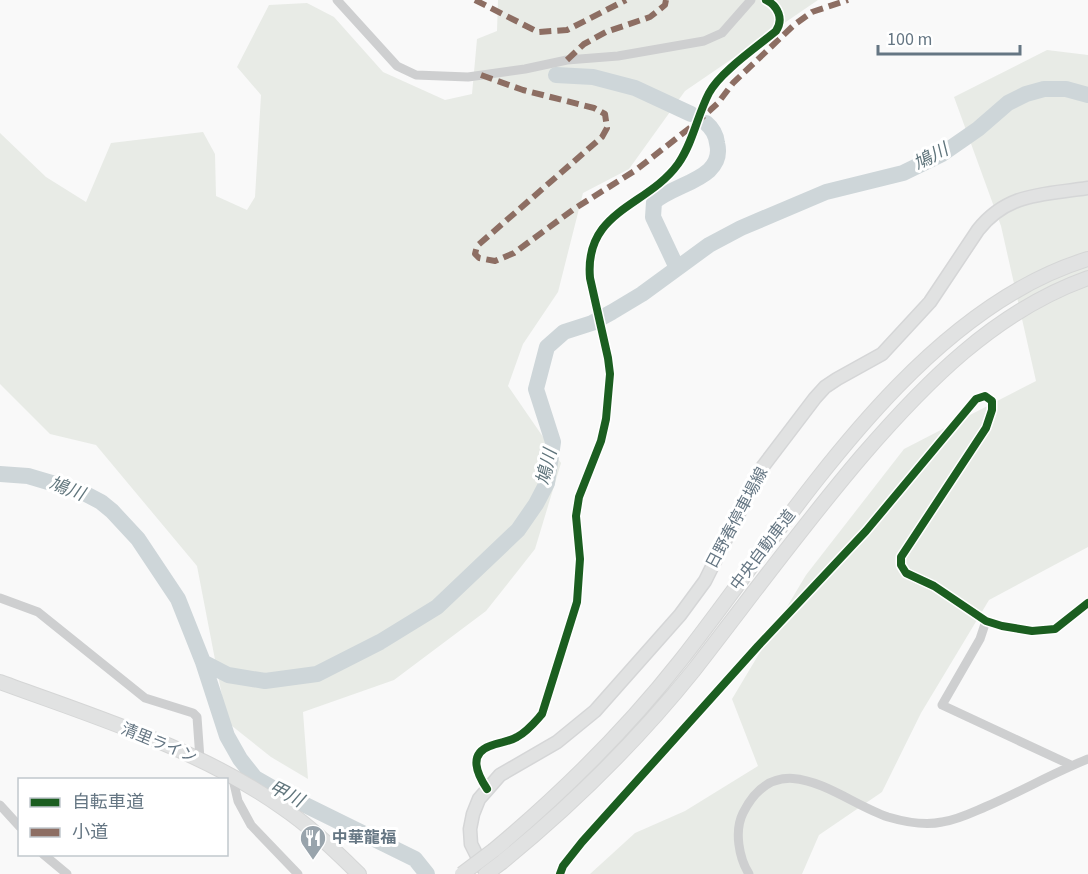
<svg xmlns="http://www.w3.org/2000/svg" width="1088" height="874" font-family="'Source Sans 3','Noto Sans JP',sans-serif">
	<rect width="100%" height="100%" fill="#f9f9f9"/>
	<path fill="#e8ebe6" d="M498 0H818L685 91 629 169 583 193 558 292 523 344 508 386 561 463 535 549 486 611 394 680 303 712 308 779 271 757 227 722 197 566 96 445 50 434 0 384V133L46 177 86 202 111 143 203 132 215 154 216 196 247 210 255 197 261 95 237 67 269 5 307 3 334 17 383 72 445 100 472 94 477 39 497 31Z
		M1047 50 1088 55V547L989 600 921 713 882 792 819 835 802 874H590L635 833 685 811 758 766 732 699 806 575 904 449 1036 381 1001 226 954 97Z"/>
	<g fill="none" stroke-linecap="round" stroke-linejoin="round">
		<path stroke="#ced6d9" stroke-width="16" d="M556 75 593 77 635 88 691 114
			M677 268 653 217 654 202C675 183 726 179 717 143 716 134 712 128 706 123
			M0 474 28 476 82 492 101 502 112 511 138 539 178 599 203 662 227 736 240 759 255 778 283 794 415 859 427 874
			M203 662 228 675 265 681 317 674 380 642 437 607 518 530 536 504 547 483 553 442 536 389 547 347 564 332 592 323 612 312 642 294 709 245 741 228 826 192 903 173 942 154 978 129 1008 103 1026 94 1044 89H1066L1088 95"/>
		<g stroke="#d5d6d7" stroke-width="15">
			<path id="major" d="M483 868 471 844 470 829 473 814 479 799 500 775 557 742 595 711 680 615 705 581 761 469 815 398 825 387 837 379 882 354 930 302 978 230C1008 192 1044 195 1088 188"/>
		</g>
		<g stroke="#d5d6d6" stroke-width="16">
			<path id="highway" d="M0 682C95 717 200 749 283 808 311 827 335 851 359 874
				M494 850C562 793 626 730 681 660 789 523 913 312 1088 259
				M502 862C572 805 637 741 694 670 750 598 803 525 862 456 925 383 995 311 1088 278"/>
		</g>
		<path stroke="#cecfd0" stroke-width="9" d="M337 0 397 66 416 75 468 77 525 69 567 60 618 56 704 41 722 33 751 0
			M0 598 38 612 145 698 193 713 197 717 200 759
			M986 621 980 639 942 705 1071 765
			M232 775 238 801 251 825 298 874
			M487 789C477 774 468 754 490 746 499 742 509 742 517 737 528 731 534 723 542 714L577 602 580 559 576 516 579 497 601 441 606 419 610 374 608 358 590 278C584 210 647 207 678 164 693 143 697 116 709 93 720 72 757 47 776 31 784 19 778 6 766 0
			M0 805 20 827
			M43 854 67 874
			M560 874 563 866 582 842 758 646 866 531 976 399 985 396 992 401V410L986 428 901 557V565L906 573 934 586 986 621 1002 626 1032 631 1055 629 1088 603
			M749 874C739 858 734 831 743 813 779 741 840 801 888 817 905 822 925 826 942 822 957 820 971 813 985 807 1020 792 1053 773 1088 759"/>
		<use href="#major" stroke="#e1e2e2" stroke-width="12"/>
		<use href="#highway" stroke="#e1e2e2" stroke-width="14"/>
		<g stroke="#d5d6d6" stroke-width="16" stroke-linecap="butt">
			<path id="highway-bridge" d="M462 874 494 850
				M486 874 502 862"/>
		</g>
		<use href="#highway-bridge" stroke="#e1e2e2" stroke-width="14"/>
		<path stroke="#8d6e63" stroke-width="6" stroke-dasharray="12 6" stroke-linecap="butt" d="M475 0 538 32 567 30 626 0
			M567 60 584 44 606 32 650 17 665 5 666 0
			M481 75 523 90 594 108 605 114 607 128 602 137 477 246 475 254 479 258 495 261 514 253 574 209 636 170 696 123 718 103 733 83 794 25 812 12 848 0"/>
		<g stroke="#fff" stroke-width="11">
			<path id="cycleway" d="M487 789C477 774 468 754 490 746 499 742 509 742 517 737 528 731 534 723 542 714L577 602 580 559 576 516 579 497 601 441 606 419 610 374 608 358 590 278C584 210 647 207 678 164 693 143 697 116 709 93 720 72 757 47 776 31 784 19 778 6 766 0
				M560 874 563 866 582 842 758 646 866 531 976 399 985 396 992 401V410L986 428 901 557V565L906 573 934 586 986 621 1002 626 1032 631 1055 629 1088 603"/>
		</g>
		<use href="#cycleway" stroke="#1b5e20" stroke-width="8"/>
	</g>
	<defs>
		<g id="restaurant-pin" transform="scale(1.35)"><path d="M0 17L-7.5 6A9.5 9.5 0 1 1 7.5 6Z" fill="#99a4ac" stroke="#fff"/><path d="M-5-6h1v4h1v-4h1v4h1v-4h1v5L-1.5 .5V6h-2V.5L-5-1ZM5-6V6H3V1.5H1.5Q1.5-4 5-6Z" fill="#fff"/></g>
	</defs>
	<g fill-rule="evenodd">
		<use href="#restaurant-pin" x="313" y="838"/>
	</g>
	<g text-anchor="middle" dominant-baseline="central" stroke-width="6" stroke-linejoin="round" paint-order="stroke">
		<g font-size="16" fill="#657683" stroke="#fff">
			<text transform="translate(737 518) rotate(-62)">日野春停車場線</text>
			<text transform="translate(763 550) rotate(-53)">中央自動車道</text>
			<text transform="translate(159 743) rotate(22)">清里ライン</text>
		</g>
		<g font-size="16" font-weight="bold" fill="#657683" stroke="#fff" text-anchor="start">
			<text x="332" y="838">中華龍福</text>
		</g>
		<g font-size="18" font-style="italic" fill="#60757c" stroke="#fff">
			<text transform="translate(931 157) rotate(-28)">鳩川</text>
			<text transform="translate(547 467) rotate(-77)">鳩川</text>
			<text transform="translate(67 489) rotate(20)">鳩川</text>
			<text transform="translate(286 794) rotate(27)">甲川</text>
		</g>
	</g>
	<rect x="18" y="778" width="210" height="78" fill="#ffffff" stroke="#c1c8cd" stroke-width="1.5"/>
	<rect x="30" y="798" width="30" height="9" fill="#1b5e20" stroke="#c1c8cd" stroke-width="1.5"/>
	<text x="72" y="808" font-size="18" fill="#657683">自転車道</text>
	<rect x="30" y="828" width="30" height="9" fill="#8d6e63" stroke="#c1c8cd" stroke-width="1.5"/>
	<text x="72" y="838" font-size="18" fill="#657683">小道</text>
	<path d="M878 45v9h142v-9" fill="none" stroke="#657683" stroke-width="3"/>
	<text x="887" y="45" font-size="18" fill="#657683" stroke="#ffffff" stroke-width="4.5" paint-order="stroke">100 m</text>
</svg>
